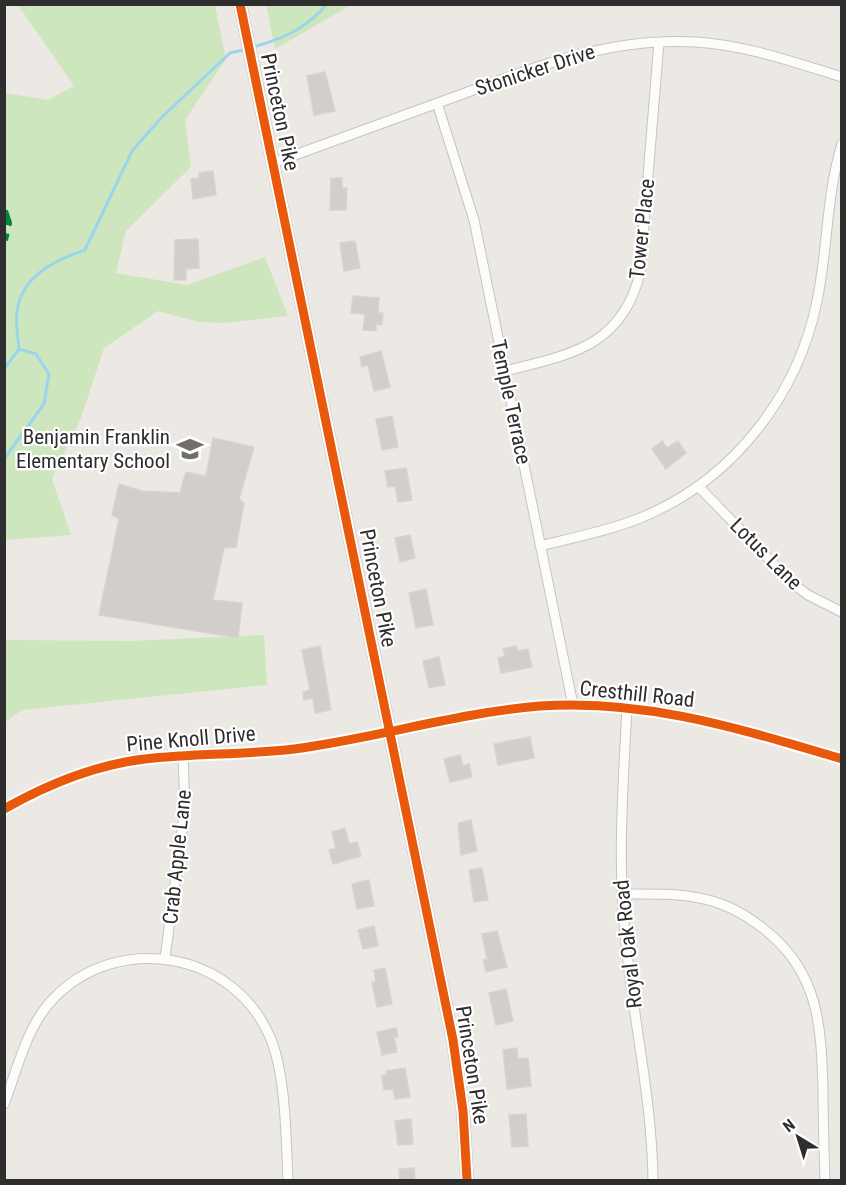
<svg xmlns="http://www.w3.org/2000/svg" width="846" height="1185" font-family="'Roboto Condensed',sans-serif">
	<rect width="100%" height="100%" fill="#ece8e4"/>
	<path fill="#cee6be" d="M266 4H350L351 5 275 49Z
		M18 5H215L226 59 185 120 191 167 126 231 116 273 187 285 265 257 288 316 224 323 199 322 158 311 104 348 81 418 52 479 71 535 4 540 5 93 48 100 74 86Z
		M264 635 267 685 22 710 5 722V640L132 641Z"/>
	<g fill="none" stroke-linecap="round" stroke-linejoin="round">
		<path stroke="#99d6ec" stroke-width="3" d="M253 47C283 39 307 28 327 4
			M4 369 19 349
			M4 459 44 404 49 374 36 354 19 349C18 337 15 323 17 312 21 276 55 260 85 250L132 151 161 118 230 53 247 49"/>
	</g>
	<path fill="#d1cecb" stroke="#d7d4d0" stroke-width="1.5" d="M325 72 335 111 314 115 307 76Z
		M213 171 216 195 193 199 191 179 199 178V173Z
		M331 178H342V188H347L346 210H330Z
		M198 239 199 268 186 269V280H174L175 240Z
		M355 241 360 268 344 271 340 243Z
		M353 296 379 298 378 313H383L382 325 376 324V331L363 330 365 314 351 313Z
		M381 351 390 387 374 391 368 365 362 367 360 357Z
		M392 416 398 447 382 450 376 419Z
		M213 438 254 447 239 499 244 503 236 547 224 548 213 600 242 603 238 638 99 615 119 519 112 515 119 484 142 491 180 493 186 472 206 476Z
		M662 441 667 448 678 441 686 453 666 469 652 449Z
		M406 468 412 500 398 502 395 486 388 487 385 471Z
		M410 535 415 558 400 562 395 538Z
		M426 589 433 625 416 628 409 593Z
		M320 646 331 710 315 713 313 698 304 700 303 692 310 690 302 650Z
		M516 646 517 651 528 649 532 667 501 673 498 658 505 656 503 649Z
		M439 657 445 685 429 688 423 661Z
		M530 737 534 758 498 765 494 744Z
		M460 755 463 766 469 764 472 777 450 782 444 759Z
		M471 820 477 851 461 855 458 823Z
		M345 828 349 844 357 842 361 856 333 864 329 850 336 848 332 832Z
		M482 868 488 900 474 902 469 870Z
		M369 880 374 906 357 909 352 884Z
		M374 926 378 946 363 949 358 930Z
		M497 931 507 967 486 972 483 960 487 959 482 934Z
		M385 968 392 1004 377 1007 372 982H376L374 970Z
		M506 989 513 1021 496 1025 489 993Z
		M396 1028 398 1037H394L397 1052 382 1055 377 1032Z
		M517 1048 518 1059 528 1058 531 1086 507 1089 503 1050Z
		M405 1068 410 1097 395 1099 393 1089 384 1090 382 1076 387 1075 386 1071Z
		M526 1114 528 1146 512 1147 509 1115Z
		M411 1119 413 1144 398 1145 395 1121Z
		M414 1168 415 1180H400L399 1169Z"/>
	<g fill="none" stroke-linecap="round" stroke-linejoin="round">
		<g stroke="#c5c4c5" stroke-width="11">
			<path id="street" d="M437 103 474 220 573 705
				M273 163C334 141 395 118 457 96 535 67 610 37 695 42 746 45 793 62 842 77
				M505 371C569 355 622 347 640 273L659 42
				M698 486 792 583 808 595 842 612
				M540 546C576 537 612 530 645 516 734 478 798 395 817 301 828 249 826 195 842 144
				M627 707C623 786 617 865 626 944 634 1023 652 1101 653 1180
				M4 809C48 784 94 765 145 759 194 753 244 755 294 749 376 738 457 713 540 706 648 699 740 729 842 759
				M622 894C647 894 674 893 699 898 723 902 745 914 764 929 819 972 821 1025 823 1089 823 1120 824 1150 825 1180
				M165 958 185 808 183 756
				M4 1104C18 1068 27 1025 54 998 118 932 233 951 270 1037 286 1074 286 1139 288 1180"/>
		</g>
		<g stroke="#c5c4c5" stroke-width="14">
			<path id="secondary" d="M240 4 453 1040 463 1111 467 1180"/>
		</g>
		<use href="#street" stroke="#fcfcfb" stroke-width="9"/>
		<use href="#secondary" stroke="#fcfcfb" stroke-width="12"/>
		<path stroke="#00873e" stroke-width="8" stroke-dasharray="15 8" stroke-linecap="butt" d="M4 211 8 223 4 240"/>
		<g stroke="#fff" stroke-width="13">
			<path id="cycleway" d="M240 4 453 1040 463 1111 467 1180
				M4 809C48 784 94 765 145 759 194 753 244 755 294 749 376 738 457 713 540 706 648 699 740 729 842 759"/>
		</g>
		<use href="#cycleway" stroke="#e8590c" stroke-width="9"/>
	</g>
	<defs>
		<g id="school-bare" transform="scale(2.07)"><path d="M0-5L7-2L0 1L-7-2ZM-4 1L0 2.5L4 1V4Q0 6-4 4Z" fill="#706f6e" stroke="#fff" stroke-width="2.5" paint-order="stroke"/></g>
	</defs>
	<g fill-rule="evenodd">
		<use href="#school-bare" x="190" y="449"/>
	</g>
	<g text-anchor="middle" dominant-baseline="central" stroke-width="4.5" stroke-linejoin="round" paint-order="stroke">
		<g font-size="21" fill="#2e2e2e" stroke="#fff">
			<text transform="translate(535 70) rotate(-18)">Stonicker Drive</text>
			<text transform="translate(280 112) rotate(78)">Princeton Pike</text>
			<text transform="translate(642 229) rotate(-84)">Tower Place</text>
			<text transform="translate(511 402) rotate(78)">Temple Terrace</text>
			<text transform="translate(766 554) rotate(45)">Lotus Lane</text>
			<text transform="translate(378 588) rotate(79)">Princeton Pike</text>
			<text transform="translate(637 694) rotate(6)">Cresthill Road</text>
			<text transform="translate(191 739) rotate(-5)">Pine Knoll Drive</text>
			<text transform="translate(177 857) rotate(-84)">Crab Apple Lane</text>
			<text transform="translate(628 944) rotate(-96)">Royal Oak Road</text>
			<text transform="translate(472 1065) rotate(81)">Princeton Pike</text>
		</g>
		<g font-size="21" fill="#2e2e2e" stroke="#fff" text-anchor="end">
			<text x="170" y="437">Benjamin Franklin<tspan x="170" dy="24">Elementary School</tspan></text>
		</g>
	</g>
	<rect width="846" height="1185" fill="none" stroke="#2e2e2e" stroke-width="12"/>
	<g transform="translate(798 1137) rotate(322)" stroke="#ffffff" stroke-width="4.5" paint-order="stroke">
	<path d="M0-4.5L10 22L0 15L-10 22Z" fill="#2e2e2e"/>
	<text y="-9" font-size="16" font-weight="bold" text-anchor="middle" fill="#2e2e2e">N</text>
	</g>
</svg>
